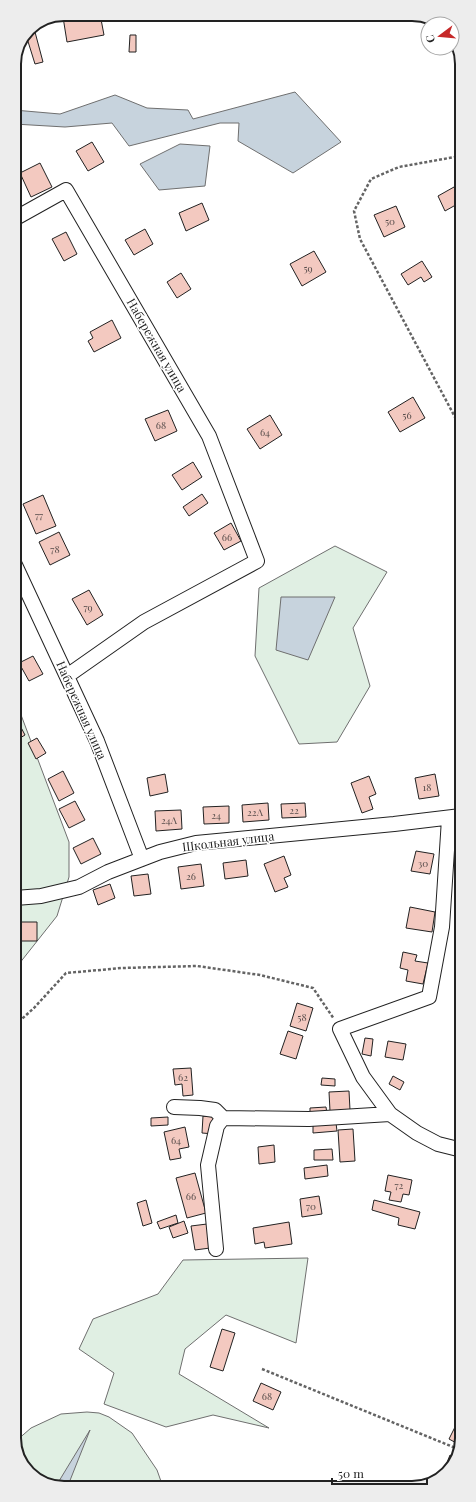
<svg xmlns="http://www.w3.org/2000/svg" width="476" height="1502" font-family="'Playfair Display',serif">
	<rect width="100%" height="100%" fill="#fff"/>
	<path fill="#e0efe3" stroke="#6f6f6f" d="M335 546 387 572 353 628 370 686 337 742 299 744 255 656 259 588Z
		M15 699 69 842V877L57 916 15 969Z
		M308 1258 296 1343 226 1315 185 1349 179 1374 269 1428 213 1415 166 1427 104 1404 114 1373 79 1349 93 1319 158 1294 183 1260Z
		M87 1412 99 1413 109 1417 132 1433 157 1470 163 1487 61 1488 31 1476 16 1450V1441L31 1428 61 1414Z"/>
	<path fill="#c7d3dd" stroke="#6f6f6f" d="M295 92 341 142 293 173 238 141 239 123H220L129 146 112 123 65 127 14 124V110L60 114 115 95 147 108 188 110 193 119Z
		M180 144 210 146 205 186 159 190 140 164Z
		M281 597H335L308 660 276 650Z
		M90 1430 67 1488H61L56 1486Z"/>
	<path fill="#f3c9c0" stroke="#222" d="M82 14H100L104 35 67 42 63 17Z
		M56 18V21L41 24Z
		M35 32 43 62 35 64 26 35Z
		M130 35H136V52H129Z
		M92 142 104 162 88 171 76 151Z
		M40 163 52 187 31 197 20 173Z
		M454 187 461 202 445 211 438 196Z
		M202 203 209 220 186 231 179 213Z
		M396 206 405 227 384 237 374 215Z
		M145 229 153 244 134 255 125 240Z
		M66 232 77 254 64 261 52 239Z
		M314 251 326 272 302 286 290 264Z
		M422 261 432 277 424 282 421 277 408 285 401 274Z
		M181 273 191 289 177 298 167 282Z
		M112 320 121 338 94 352 88 341 93 338 90 332Z
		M413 397 425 418 400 432 388 412Z
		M168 410 177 431 155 441 145 419Z
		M270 415 282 435 260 449 247 429Z
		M15 446 19 456 15 459Z
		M193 462 202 477 182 490 172 475Z
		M202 494 208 503 189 516 183 507Z
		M43 495 56 526 36 534 23 504Z
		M231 523 241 541 224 550 214 533Z
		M59 532 70 555 50 565 39 542Z
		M89 590 103 615 87 625 72 599Z
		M33 656 43 674 29 681 19 663Z
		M16 718 25 735 15 741V719Z
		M37 738 46 753 36 759 28 743Z
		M63 771 74 793 59 801 48 779Z
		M165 774 168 792 150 796 147 778Z
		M435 774 439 796 419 799 415 778Z
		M369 776 376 794 369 797 373 809 362 813 351 783Z
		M75 801 85 820 69 828 59 809Z
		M268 803 269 820 243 822 242 805Z
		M305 803 306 817 282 818 281 804Z
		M229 806V823L204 824 203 807Z
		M181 810 182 829 156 831 155 811Z
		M93 838 101 854 81 864 73 848Z
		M416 851 434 854 430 874 411 871Z
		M284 856 291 875 284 878 288 887 275 892 264 864Z
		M246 860 248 876 225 879 223 863Z
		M201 864 204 886 181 889 178 867Z
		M148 874 151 894 134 896 131 876Z
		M110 884 115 898 98 905 93 890Z
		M410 907 435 912 432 932 406 928Z
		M15 922H37V941H15Z
		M403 952 417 955 415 961 428 963 423 984 406 981 408 970 400 968Z
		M297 1003 313 1008 306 1031 290 1026Z
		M288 1031 303 1036 296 1059 280 1054Z
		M365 1038 373 1039 371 1056 362 1054Z
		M388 1041 406 1044 403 1060 385 1057Z
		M191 1068 193 1095 183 1096 182 1084 175 1085 173 1069Z
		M393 1076 404 1082 400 1090 389 1084Z
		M322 1078 335 1079V1086L321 1085Z
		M349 1091 350 1110 330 1111 329 1092Z
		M326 1107 327 1114 310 1115V1108Z
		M203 1116 215 1117 214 1134 202 1133Z
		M168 1117V1125L151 1126V1118Z
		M336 1123 337 1131 313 1133V1125Z
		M185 1127 189 1147 179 1149 181 1158 170 1160 164 1132Z
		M353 1129 355 1161 340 1162 338 1130Z
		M274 1145 275 1162 259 1164 258 1147Z
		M332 1149 333 1160H314V1150Z
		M327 1165 328 1176 305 1179 304 1168Z
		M195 1173 206 1213 187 1218 176 1178Z
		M388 1175 412 1180 409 1195 403 1194 401 1202 389 1200 391 1192 385 1191Z
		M319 1196 322 1214 302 1217 300 1199Z
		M146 1200 152 1223 143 1226 137 1203Z
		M374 1200 420 1212 415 1229 398 1225 399 1218 372 1210Z
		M176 1215 178 1223 160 1229 157 1222Z
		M184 1221 188 1233 173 1238 169 1227Z
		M289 1222 292 1244 265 1248 264 1242 255 1244 253 1228Z
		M207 1224 210 1248 195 1250 191 1226Z
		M222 1329 235 1333 223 1371 210 1367Z
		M261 1383 281 1392 273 1410 253 1401Z
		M460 1417 462 1418V1438L460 1445 449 1439Z
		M450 1455 455 1458 451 1468 442 1475Z"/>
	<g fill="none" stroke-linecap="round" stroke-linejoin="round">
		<g stroke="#222" stroke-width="16">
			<path id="minor" d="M14 219 66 190 209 436 257 561 144 622 67 676
				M15 565 97 741 142 859
				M449 819 442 927 429 997 340 1029 363 1077 390 1114 417 1133 438 1144 462 1150
				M15 898 41 896 79 887 108 872 160 852 196 843 394 824 461 816
				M174 1107 200 1108 215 1110 223 1118 309 1119 390 1114
				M216 1249 208 1165 217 1126 223 1118"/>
		</g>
		<path stroke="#646464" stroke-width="2.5" stroke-dasharray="3 2" stroke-linecap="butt" d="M456 419 360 239 354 211 371 179 399 167 460 156
			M15 1025 34 1008 66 973 122 968 197 966 260 975 313 988 334 1019
			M262 1369 458 1449"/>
		<use href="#minor" stroke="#fff" stroke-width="14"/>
	</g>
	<g text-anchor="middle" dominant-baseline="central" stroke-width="3" stroke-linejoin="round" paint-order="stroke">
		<g font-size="10" fill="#564c4a">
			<text x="390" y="221">50</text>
			<text x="308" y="268">59</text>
			<text x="407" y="415">56</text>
			<text x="161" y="425">68</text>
			<text x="265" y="432">64</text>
			<text x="39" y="515">77</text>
			<text x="227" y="537">66</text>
			<text x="55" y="549">78</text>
			<text x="88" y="607">79</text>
			<text x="427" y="787">18</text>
			<text x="294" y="810">22</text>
			<text x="255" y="812">22А</text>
			<text x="216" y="815">24</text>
			<text x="169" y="820">24А</text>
			<text x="423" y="863">30</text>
			<text x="191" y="876">26</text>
			<text x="302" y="1017">58</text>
			<text x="183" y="1077">62</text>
			<text x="176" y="1140">64</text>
			<text x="399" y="1185">72</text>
			<text x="191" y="1196">66</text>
			<text x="311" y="1206">70</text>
			<text x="267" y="1396">68</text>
		</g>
		<g font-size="12" fill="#222" stroke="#fff">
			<text transform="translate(157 345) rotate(60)">Набережная улица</text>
			<text transform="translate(82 710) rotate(66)">Набережная улица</text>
			<text transform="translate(228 841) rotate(-7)">Школьная улица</text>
		</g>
	</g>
	<path d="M0 0H476V1502H0ZM64 21H412A43 43 0 0 1 455 64V1438A43 43 0 0 1 412 1481H64A43 43 0 0 1 21 1438V64A43 43 0 0 1 64 21Z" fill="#ededed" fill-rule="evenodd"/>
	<path fill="none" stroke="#222" stroke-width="2" d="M64 21H412A43 43 0 0 1 455 64V1438A43 43 0 0 1 412 1481H64A43 43 0 0 1 21 1438V64A43 43 0 0 1 64 21Z"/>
	<g transform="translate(440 36) rotate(254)"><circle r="19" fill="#ffffff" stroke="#a7a7a7"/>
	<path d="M0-3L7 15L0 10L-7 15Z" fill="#c62828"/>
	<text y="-6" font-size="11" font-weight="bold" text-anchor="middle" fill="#222222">С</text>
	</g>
	<path d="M332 1478v6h95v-6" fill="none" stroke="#222222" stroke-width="2"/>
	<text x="338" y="1478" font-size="12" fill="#222222" stroke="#ffffff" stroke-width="3" paint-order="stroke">50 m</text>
</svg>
